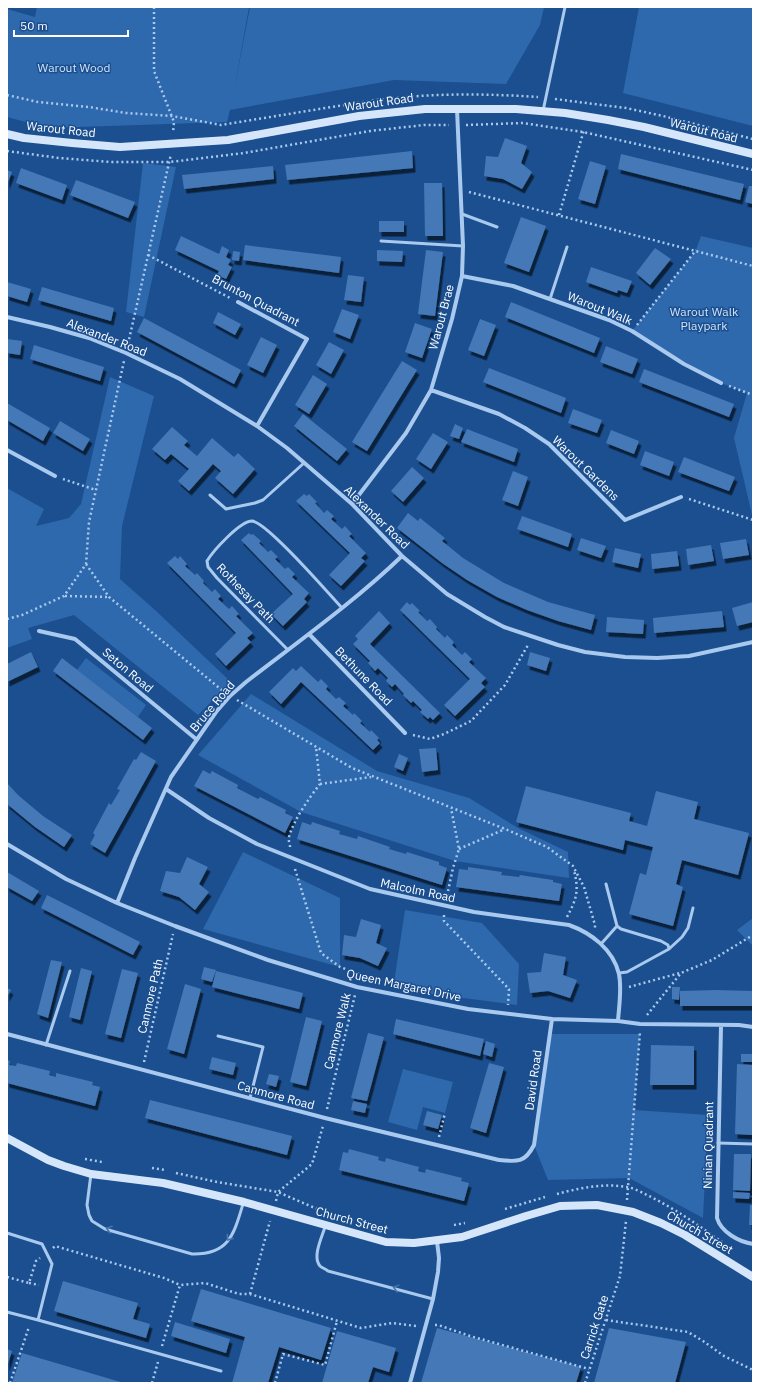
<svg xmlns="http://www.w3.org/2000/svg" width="760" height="1390" font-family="'IBM Plex Sans',sans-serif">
	<defs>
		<filter id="shadow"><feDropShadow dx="2.5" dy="4.5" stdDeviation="0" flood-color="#0009"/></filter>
	</defs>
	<rect width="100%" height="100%" fill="#1b4f8f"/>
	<path fill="#2e69ad" d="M37 7H249L234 91 250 7H544L540 25 506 84 394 80 230 110 227 122 49 128 7 117V9L35 17Z
		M639 7H753V126L623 93Z
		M143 163 176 167 144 317 126 312Z
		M701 236 753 248V519L734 438 747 393 721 383 632 331 696 250Z
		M110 377 154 396 122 526 120 579 155 610 231 682 198 715 74 615 28 628 32 639 7 648V488L44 509 36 526 69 518 81 504Z
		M86 658 146 705 138 717 77 670Z
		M251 694 377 771 469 798 518 828 568 852 569 878 455 861 301 812 198 755Z
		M243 852 340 898V967L203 929Z
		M405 910 482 923 519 964 517 1005 393 989Z
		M753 918V946L737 930Z
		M549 1034H640L634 1110 708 1115 703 1218 629 1178 548 1180 534 1145Z
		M403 1069 453 1082 445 1113 423 1107 417 1130 388 1122Z"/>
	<path fill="#4478b7" filter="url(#shadow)" d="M505 138 527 146 521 163 532 172 522 189 503 179 484 176 486 156 498 157Z
		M412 151 413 168 287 180 285 165Z
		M621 154 744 184 740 200 618 169Z
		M590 161 606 166 595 204 578 199Z
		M273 166 274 179 184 189 182 175Z
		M21 168 67 185 62 200 16 183Z
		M7 170 12 172 7 185Z
		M76 180 135 202 128 218 70 195Z
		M424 183H442L443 236H425Z
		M749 186H753V204L745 202Z
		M521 217 546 226 529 272 504 263Z
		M379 221H404V232H379Z
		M181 236 219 254 222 246 229 250 226 257 231 260 228 265 232 267 226 279 217 275 219 271 175 250Z
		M245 245 341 257 339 273 243 260Z
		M655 248 671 259 650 285 636 273Z
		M377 250 403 251 402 262 377 261Z
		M426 250 443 252 435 316 418 314Z
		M233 251 240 252 239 261 232 260Z
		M591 267 632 281 627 293 618 290 617 293 586 282Z
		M348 275 364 277 361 302 344 300Z
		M7 282 31 289 27 302 7 296Z
		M42 287 114 308 111 321 38 300Z
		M511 302 600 338 594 353 505 317Z
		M342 309 359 315 350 339 333 332Z
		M218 312 241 324 235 335 213 323Z
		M144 318 241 370 234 384 137 332Z
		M480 319 496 325 484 356 468 350Z
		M415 323 432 329 422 358 405 352Z
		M261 337 277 345 263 373 247 365Z
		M7 339 22 341 20 355 7 353Z
		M329 342 344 350 331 374 316 365Z
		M34 345 104 367 100 381 30 359Z
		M606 346 638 359 632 374 600 362Z
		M402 361 417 370 367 451 352 442Z
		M489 368 566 398 561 413 483 382Z
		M644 369 734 404 729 417 639 382Z
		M313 375 327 384 309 414 295 405Z
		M7 403 50 428 43 441 7 420Z
		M573 409 602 420 597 433 568 423Z
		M303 414 347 449 337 461 294 426Z
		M60 421 90 439 83 451 53 433Z
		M455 424 463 428 459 439 450 436Z
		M172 427 188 441 184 445 197 456 212 438 234 457 238 453 255 469 233 494 215 478 221 471 213 464 189 491 178 481 189 469 171 454 165 460 152 449Z
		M467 429 518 449 514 462 461 442Z
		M611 430 639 441 634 454 606 443Z
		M433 433 448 442 431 469 416 459Z
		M645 451 674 462 669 476 640 465Z
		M684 457 735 477 729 491 678 472Z
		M412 467 424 478 403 502 391 491Z
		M513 471 528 477 518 506 502 500Z
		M304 494 307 496 309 494 317 502 315 503 324 513 327 510 334 516 331 519 342 529 345 526 352 534 349 536 366 553 361 558 365 561 341 586 329 575 350 553 296 501Z
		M408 513 418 521 420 518 445 538 442 541 463 558 504 583 548 602 595 615 591 630 558 621 527 610 497 597 467 580 442 563 397 528Z
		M522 516 572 534 568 547 517 529Z
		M249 533 251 535 253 534 261 541 259 543 268 552 271 550 278 557 275 559 285 569 288 567 295 574 292 577 309 593 304 599 307 602 283 626 271 614 293 594 241 540Z
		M581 538 606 546 601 558 577 550Z
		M746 539 749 555 723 559 720 543Z
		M711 545 714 561 688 565 686 549Z
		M615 548 641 554 638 568 612 562Z
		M677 551 679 566 652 569 651 554Z
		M175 556 178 559 180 556 187 564 185 566 195 575 197 573 204 581 203 583 212 592 215 589 221 596 218 599 229 609 232 606 239 614 236 616 253 633 247 638 251 642 226 666 215 654 236 633 167 563Z
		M407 602 410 605 412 603 420 611 418 612 427 621 430 619 437 627 436 629 445 638 447 635 454 642 452 645 462 655 465 652 472 659 469 662 486 678 481 683 485 687 455 716 444 705 470 679 400 610Z
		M753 602V622L737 626 732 608Z
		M379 611 390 623 370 644 440 713 433 720 430 717 428 719 420 712 422 710 413 701 411 703 403 695 404 694 395 684 392 687 386 681 388 678 378 668 375 671 368 663 370 661 353 644 358 639 355 636Z
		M722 611 724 627 654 633 653 618Z
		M607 617 644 620 643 634 606 632Z
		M31 652 38 667 7 682V664Z
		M530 652 550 658 546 671 527 665Z
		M62 658 152 728 143 740 53 671Z
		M301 666 318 682 321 679 328 686 326 689 336 699 339 697 346 703 343 706 353 715 354 713 362 721 360 723 370 732 371 730 379 738 377 740 380 743 373 750 301 682 281 704 269 692 293 668 296 671Z
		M436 748 438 770 422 772 419 749Z
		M141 752 156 761 105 853 90 844 95 835 93 833 109 803 111 805 120 790 117 789 134 759 136 760Z
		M399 754 408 758 403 771 394 767Z
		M203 770 210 774 212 771 238 785 237 788 258 799 260 797 286 810 285 813 293 817 285 833 194 786Z
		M7 783 18 795 43 816 72 835 64 847 35 827 7 804Z
		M526 786 631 813 629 821 647 826 656 791 698 802 694 819 749 833 738 875 682 860 676 884 683 887 673 926 629 914 640 873 646 875 653 847 625 840 623 850 516 822Z
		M302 822 311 825 312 822 340 831 339 834 357 839 358 836 390 847 389 849 406 854 407 852 439 862V865L447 868 442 885 297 839Z
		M187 857 208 867 199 884 209 892 195 910 179 897 160 891 166 871 180 873Z
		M468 867 502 872 501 875 519 877 520 875 553 880V882L562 884 559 901 456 887 459 869 468 870Z
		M7 872 39 891 32 901 7 887Z
		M47 895 140 942 133 955 41 908Z
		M361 919 381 925 376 943 387 948 378 966 360 958 342 955 344 935 356 937Z
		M544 953 566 957 563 975 577 980 570 998 548 991 530 993 527 973 541 972Z
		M51 960 62 962 48 1018 37 1014Z
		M204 967 216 970 212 982 201 979Z
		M81 968 92 971 80 1020 69 1017Z
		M122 969 138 973 121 1038 105 1034Z
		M216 971 303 993 299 1009 212 987Z
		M185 984 201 989 184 1054 167 1049Z
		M672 987H680L679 1000 672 999Z
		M7 988 11 990 7 997Z
		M716 990 753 991V1006H680V991Z
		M306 1017 322 1021 306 1086 290 1082Z
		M396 1019 484 1039 480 1056 393 1034Z
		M368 1033 384 1037 367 1101 351 1098Z
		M486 1041 495 1044 492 1057 483 1054Z
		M651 1045 694 1046V1085H650Z
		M741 1054H753V1062H741Z
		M212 1057 236 1063 233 1075 209 1069Z
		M7 1060 10 1061 9 1065 16 1066 17 1063 50 1071 49 1075 56 1077V1073L93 1082 92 1085 100 1087 95 1106 7 1083Z
		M489 1063 504 1067 486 1133 470 1128Z
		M737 1064 753 1065 752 1135 735 1134Z
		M269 1074 279 1076 276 1087 266 1084Z
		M150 1100 292 1136 287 1155 145 1118Z
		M353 1101 367 1104 365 1113 351 1110Z
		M427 1111 442 1115 438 1129 423 1125Z
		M349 1149 379 1157 378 1160 385 1162 386 1158 419 1167 418 1171 425 1173 426 1169 462 1178 461 1181 469 1183 464 1201 339 1170 343 1152 348 1153Z
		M734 1154H751L750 1191 733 1190Z
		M733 1192 750 1193 749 1199 733 1198Z
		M750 1205H753V1225H749Z
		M63 1281 138 1303 133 1319 150 1324 146 1338 54 1311Z
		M201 1289 331 1328 321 1360 279 1347 268 1383H232L245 1337 191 1321Z
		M175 1322 230 1339 226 1353 171 1336Z
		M437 1328 581 1367 576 1383H421Z
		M609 1328 686 1342 675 1383H594Z
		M337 1331 396 1348 389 1372 373 1367 368 1383H322Z
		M7 1349 12 1351 7 1367Z
		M22 1353 124 1383H12Z"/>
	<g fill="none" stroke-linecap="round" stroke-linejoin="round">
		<path stroke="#a9c9ee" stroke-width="2.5" stroke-dasharray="2 3" stroke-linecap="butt" d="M154 7V71L174 122 173 133
			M7 95 38 102 89 107 126 113 172 116 221 125 350 104
			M555 99 626 108 663 116 753 139
			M357 103C417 93 477 93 538 97
			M466 125 523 123 583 132 753 170
			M7 151 59 158 111 162H170L244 153 370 131 424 125H449
			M469 192 753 266
			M559 215 584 130
			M148 255 230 298
			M637 325 696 250
			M128 344 171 154
			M729 386 753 395
			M63 479 96 490
			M689 499 753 520
			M86 564 109 597 223 691
			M65 596 109 597
			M7 619 22 615 64 596 86 564 89 522 124 361
			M237 700 352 768 505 829 547 847 573 866 584 887 595 925V929
			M413 735 430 739 444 734 471 721 505 685 528 645
			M320 784 371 777
			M290 847C290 844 288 840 289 837 293 821 309 798 320 784L316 747
			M459 849 505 829
			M295 869 321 953 340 967 359 974 358 979
			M447 896 453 868 459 849 451 808
			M444 915V921L509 989 508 1005
			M567 917C577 898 579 891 574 870
			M629 987 680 973
			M647 1015 681 973 712 960 753 935
			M144 1062 173 934
			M327 1109 355 995
			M439 1137 445 1113
			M85 1159 102 1162
			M152 1168 165 1170
			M176 1173 217 1182 278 1192 317 1209
			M557 1194C579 1188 604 1183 627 1187 634 1188 641 1192 647 1195 674 1208 698 1225 722 1242
			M627 1200 640 1032
			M276 1201 278 1192 312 1164 323 1126
			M505 1209 545 1197
			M454 1225 465 1223
			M53 1248 55 1246 164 1278 180 1285
			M7 1277 29 1283 36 1261 40 1258
			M29 1283 39 1285
			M250 1294 270 1221
			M606 1320 688 1332 703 1341 724 1356 753 1370
			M435 1325H438L470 1336 589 1369
			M162 1346 180 1285 205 1283 239 1294H250L361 1328 392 1323 416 1326
			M10 1383 29 1327
			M152 1383 158 1362
			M275 1383 283 1354 325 1365 337 1321
			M585 1383 620 1276 626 1221"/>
		<path stroke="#a9c9ee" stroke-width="3" d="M543 111 565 7
			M462 214 497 227
			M381 241 463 246
			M550 299 567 247
			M210 495 226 509 255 503 263 500 304 463
			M288 650 217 578 208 567 207 561C213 551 240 521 252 521 267 522 329 594 342 608
			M606 884 617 926 621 929 661 941 668 945 669 949
			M601 944 617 926
			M619 973 627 972 669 949 682 937 688 928 693 908
			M218 1036 263 1047 250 1098
			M46 1045 70 971
			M718 1143 753 1144
			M91 1174 87 1205 89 1215 92 1221 105 1229 192 1254C229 1255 234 1234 243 1204
			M325 1227C322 1237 312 1257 320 1266 322 1268 326 1269 328 1271L433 1299
			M7 1233 42 1244 52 1264 38 1320 221 1371
			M7 1312 38 1320"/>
		<path stroke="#a9c9ee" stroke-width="4" d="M462 276 513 286 609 320 632 331 684 364 721 383
			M238 302 307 339 257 426
			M7 317 50 327 89 338 126 353 180 379 257 426 287 448 352 504 402 556 447 594 485 617 504 627 558 645 585 652 625 657 657 658 689 656 753 642
			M431 390 499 414 525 428 549 444 625 520 681 497
			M7 450 55 476
			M352 504 406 433 431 390 452 319 462 276 463 246 457 109
			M39 631 75 639 196 739
			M309 634 405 733
			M166 789 209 818 257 844 370 889 474 912 569 925C591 933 613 949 619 974 622 989 619 1006 618 1021
			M7 844 66 879 117 903 175 926 268 960 357 987 468 1009 552 1019 618 1021 640 1024 739 1025 753 1027
			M117 903 135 858 171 777 216 712 230 696 246 682C299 641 354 602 402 556
			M721 1026 717 1218C721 1232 739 1242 753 1244
			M7 1034 325 1118 499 1160C517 1162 525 1163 534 1145L552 1019
			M410 1383 433 1299 438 1272 439 1258 437 1241"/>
		<path stroke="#d6e6fa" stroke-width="8" d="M7 134 24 138 72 143 120 147 228 140 359 116 425 109H516L565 113 608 120 644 127 753 154
			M7 1138 48 1160 64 1166 91 1174 163 1183 244 1202 386 1242 414 1243 462 1237 526 1216 560 1206 597 1205 633 1212 661 1223 685 1235 753 1277"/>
	</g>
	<defs><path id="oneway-chevron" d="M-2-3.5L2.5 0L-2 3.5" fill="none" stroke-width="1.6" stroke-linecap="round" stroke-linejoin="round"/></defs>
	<g stroke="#4674ac">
		<use href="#oneway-chevron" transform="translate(109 1229) rotate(-162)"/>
		<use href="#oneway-chevron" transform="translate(229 1238) rotate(125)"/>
		<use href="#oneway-chevron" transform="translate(396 1288) rotate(-165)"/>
	</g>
	<g text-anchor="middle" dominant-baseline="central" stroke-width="3" stroke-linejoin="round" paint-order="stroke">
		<g font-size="12" fill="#cfe3fa" stroke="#1b4f8f">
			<text x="74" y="67">Warout Wood</text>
			<text x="704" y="311">Warout Walk<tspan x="704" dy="14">Playpark</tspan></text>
		</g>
		<g font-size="12" fill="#fff" stroke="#1b4f8f">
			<text transform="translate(379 102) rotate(-8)">Warout Road</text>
			<text transform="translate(61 129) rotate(6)">Warout Road</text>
			<text transform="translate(704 130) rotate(14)">Warout Road</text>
			<text transform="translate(256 300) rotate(28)">Brunton Quadrant</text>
			<text transform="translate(600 308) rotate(22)">Warout Walk</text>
			<text transform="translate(441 317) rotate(-75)">Warout Brae</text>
			<text transform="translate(107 337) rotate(21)">Alexander Road</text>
			<text transform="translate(586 468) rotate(44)">Warout Gardens</text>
			<text transform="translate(377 517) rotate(44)">Alexander Road</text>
			<text transform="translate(246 593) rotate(46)">Rothesay Path</text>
			<text transform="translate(128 670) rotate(40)">Seton Road</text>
			<text transform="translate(364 676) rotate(46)">Bethune Road</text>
			<text transform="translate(212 706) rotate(-50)">Bruce Road</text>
			<text transform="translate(418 890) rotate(12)">Malcolm Road</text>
			<text transform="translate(404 985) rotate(12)">Queen Margaret Drive</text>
			<text transform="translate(150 996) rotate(-77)">Canmore Path</text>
			<text transform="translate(337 1031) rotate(-76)">Canmore Walk</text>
			<text transform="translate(533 1080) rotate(-82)">David Road</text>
			<text transform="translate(276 1095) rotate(15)">Canmore Road</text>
			<text transform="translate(708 1145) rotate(-89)">Ninian Quadrant</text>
			<text transform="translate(352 1220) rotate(15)">Church Street</text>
			<text transform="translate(700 1232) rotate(30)">Church Street</text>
			<text transform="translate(594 1327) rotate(-72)">Carrick Gate</text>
		</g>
	</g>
	<rect width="760" height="1390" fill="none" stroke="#ffffff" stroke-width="16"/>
	<path d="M14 30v6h114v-6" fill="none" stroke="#ffffff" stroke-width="2"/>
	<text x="20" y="30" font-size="12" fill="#ffffff" stroke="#1b4f8f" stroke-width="3" paint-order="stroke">50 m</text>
</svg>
